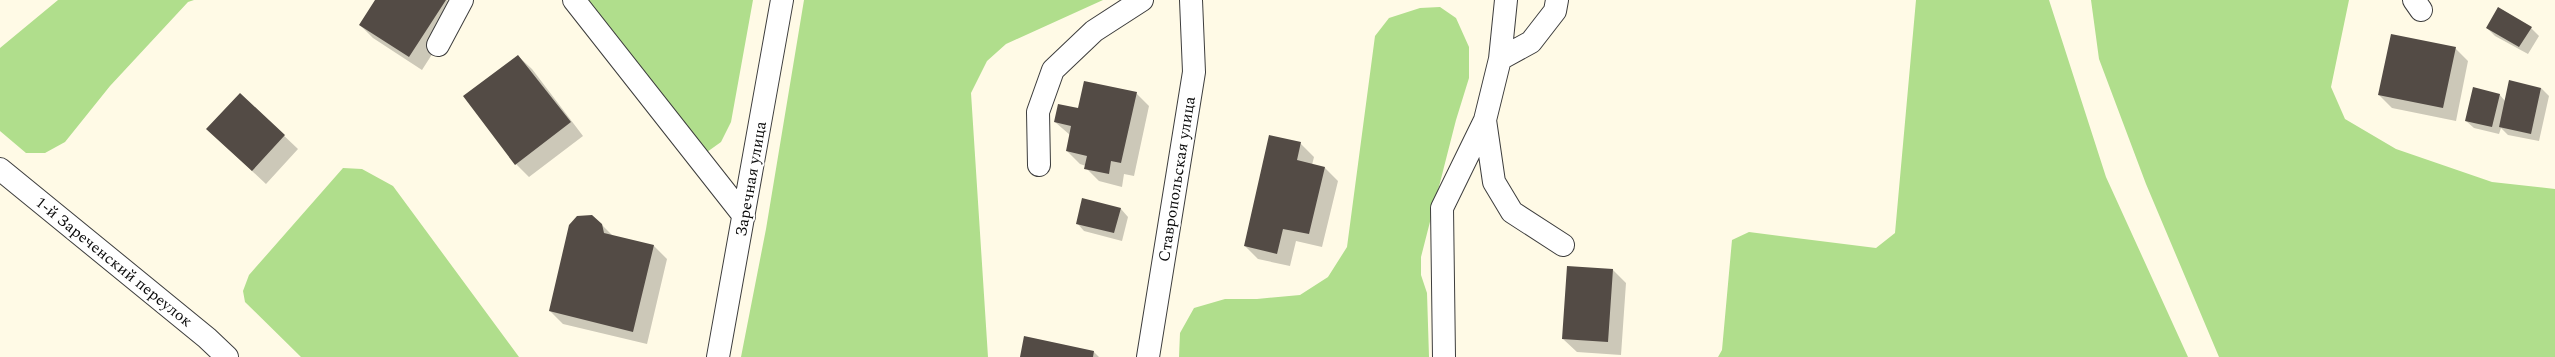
<svg xmlns="http://www.w3.org/2000/svg" width="2555" height="357" font-family="Spectral,serif">
	<rect width="100%" height="100%" fill="#fffae6"/>
	<path fill="#b0de8c" d="M58 0H194L188 2 110 86 65 142 45 153H26L0 131V48Z
		M583 0H753L731 122 721 142 707 152Z
		M804 0H1103L1006 44 987 61 971 93 988 357H741L766 229Z
		M1916 0H2049L2106 177 2188 357H1718L1722 350 1732 240 1749 232 1876 248 1895 233Z
		M2091 0H2349L2331 87 2345 119 2396 149 2492 182 2555 189V357H2219L2146 184 2099 59Z
		M1440 7 1456 18 1469 47V78L1456 120 1421 257V275L1427 293 1429 357H1179L1180 333 1194 308 1225 299H1257L1300 295 1328 277 1347 247 1375 36 1389 18 1420 8Z
		M343 168 362 169 393 186 519 357H301L245 302 243 291 249 275Z"/>
	<path fill="#0003" d="M376 0H447L459 12 422 70 373 38 360 25Z
		M2499 8 2531 28 2539 36 2528 54 2495 36 2487 28Z
		M2455 48 2468 61 2456 121 2392 108 2379 95Z
		M518 56 532 69 583 136 529 177 516 164Z
		M2541 88 2549 96 2539 141 2508 135 2501 128 2499 134 2474 128 2466 121 2499 94 2505 101Z
		M1136 93 1149 106 1134 176 1124 174 1122 187 1099 181 1086 168V166L1080 164 1067 151 1070 135 1055 122 1079 110Z
		M240 94 298 149 266 184 221 142Z
		M1300 143 1314 157 1312 165 1325 168 1338 181 1322 247 1296 241 1290 266 1258 259 1245 246Z
		M1121 209 1128 217 1122 241 1084 231 1077 223Z
		M601 224 614 237 654 246 667 259 647 344 563 324 550 311Z
		M1568 267 1613 270 1626 283 1621 355 1577 352 1563 339Z
		M1025 337 1094 352 1099 357H1021Z"/>
	<path fill="#534b45" d="M375 0H446L409 57 359 25Z
		M2498 7 2532 27 2519 47 2486 28Z
		M2391 34 2456 47 2443 108 2378 95Z
		M518 55 571 122 515 165 463 96Z
		M2509 80 2541 88 2531 134 2499 127Z
		M1084 81 1137 92 1121 163 1111 161 1109 174 1084 169 1087 156 1066 151 1071 126 1054 122 1058 104 1078 108Z
		M2473 87 2500 94 2492 127 2465 121Z
		M240 93 285 135 252 171 206 129Z
		M1269 135 1301 142 1297 160 1325 167 1309 234 1283 229 1277 254 1244 246Z
		M1082 198 1121 208 1114 233 1076 224Z
		M592 215 602 224 604 233 654 245 633 332 549 311 569 225 577 216Z
		M1567 266 1613 269 1608 342 1562 339Z
		M1024 336 1094 351 1093 357H1020Z"/>
	<g fill="none" stroke-linecap="round" stroke-linejoin="round">
		<g stroke="#3d3d3d" stroke-width="24">
			<path id="minor" d="M574 0 744 216
				M2414 0 2421 10
				M438 45 462 0
				M1500 59 1531 42 1555 11 1557 0
				M1485 120 1494 182 1512 212 1563 245
				M1039 165 1038 112 1053 70 1094 31 1142 0
				M0 169 207 338 227 357
				M718 357 782 0
				M1148 357 1194 72 1191 0
				M1444 357 1442 208 1485 120 1500 59 1506 0"/>
		</g>
		<use href="#minor" stroke="#fff" stroke-width="22"/>
	</g>
	<g text-anchor="middle" dominant-baseline="central" stroke-width="4" stroke-linejoin="round" paint-order="stroke">
		<g font-size="16" fill="#0a0a0a" stroke="#fff">
			<text transform="translate(751 179) rotate(-80)">Заречная улица</text>
			<text transform="translate(1177 179) rotate(-81)">Ставропольская улица</text>
			<text transform="translate(114 262) rotate(39)">1-й Зареченский переулок</text>
		</g>
	</g>
</svg>
